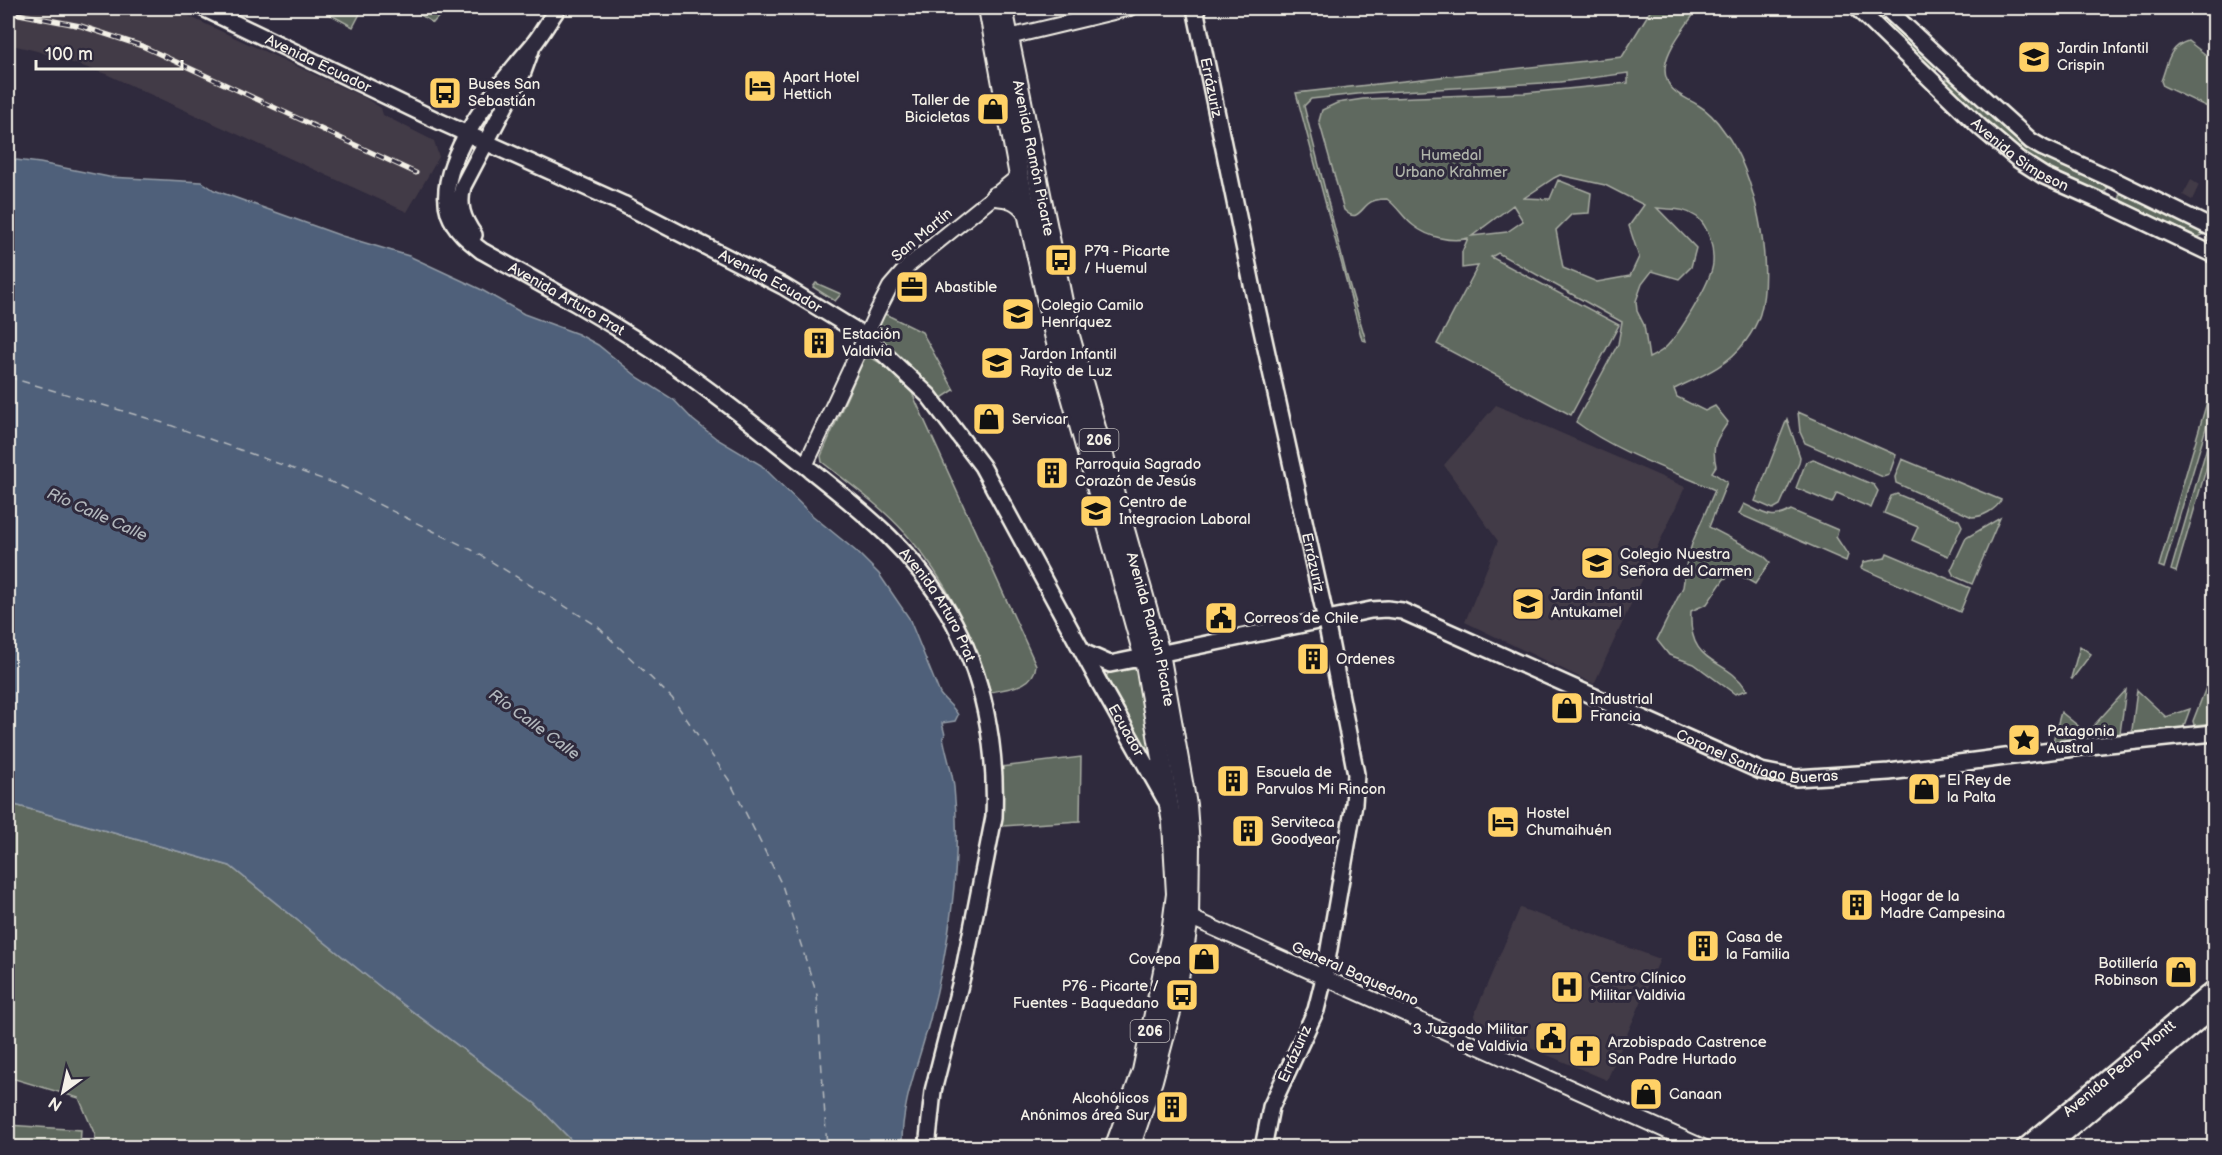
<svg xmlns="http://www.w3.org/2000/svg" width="2222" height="1155" font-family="'Balsamiq Sans',sans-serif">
	<rect width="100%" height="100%" fill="#2f2a3d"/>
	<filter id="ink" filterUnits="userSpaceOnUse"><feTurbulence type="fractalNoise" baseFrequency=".0167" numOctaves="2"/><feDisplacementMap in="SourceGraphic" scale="12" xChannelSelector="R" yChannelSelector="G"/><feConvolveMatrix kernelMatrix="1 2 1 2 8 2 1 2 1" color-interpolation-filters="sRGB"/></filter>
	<g filter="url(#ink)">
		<path fill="#433b47" d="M8 8H171L365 98 381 108 383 115 434 141 439 157 407 212 106 74 37 51 8 44Z
			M2191 180 2199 185 2192 200 2183 195Z
			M1496 405 1685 487 1594 684 1465 622 1498 541 1444 465Z
			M1520 908 1660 959 1607 1080 1476 1025 1474 1015Z"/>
		<path fill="#5e695e" stroke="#a9ada3" stroke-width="1.5" fill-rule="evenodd" d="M323 8H363L353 27 322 10Z
			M410 8H446L433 23Z
			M1652 8H1698C1687 26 1657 57 1667 80 1672 94 1687 98 1698 105 1708 111 1718 122 1724 131 1755 170 1774 265 1760 314 1757 324 1751 334 1745 342 1728 366 1699 377 1674 389L1677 397 1705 411 1715 406 1728 422C1717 440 1711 443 1716 466L1712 472 1727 482 1709 527 1763 555 1770 562 1755 584 1736 573 1724 579 1707 604 1691 611C1688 668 1725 655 1747 690L1735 694 1694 664 1669 655 1657 640 1683 587 1687 560 1693 541 1715 490C1670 470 1616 452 1576 422L1618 344 1622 322 1498 253 1491 257 1619 325 1571 415 1437 344 1478 266 1462 268V252L1468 238C1452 243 1428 237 1414 226 1404 219 1398 207 1387 199 1381 199 1373 199 1368 204 1359 212 1356 222 1344 210L1319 121 1322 110 1337 103 1363 99 1525 93 1628 83V73L1560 82 1367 93 1311 99 1304 106 1346 273 1366 341 1362 340 1296 93 1622 57ZM1560 175 1605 185 1644 205 1629 226 1639 257 1630 276 1597 282 1563 268 1556 230 1572 214 1589 213 1591 193 1558 180 1550 199 1524 198 1554 178ZM1513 205 1523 221 1507 232 1472 236ZM1657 208C1672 210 1683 207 1697 217 1709 227 1714 248 1713 263 1712 281 1679 335 1665 348 1661 352 1655 355 1649 358L1644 325 1637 311 1636 301 1642 284 1652 271 1679 279 1691 267 1696 248Z
			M1863 8H1878L1938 64 1936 71 1932 73Z
			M2188 41 2214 61V110L2163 86 2161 81C2168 63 2168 47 2188 41Z
			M1948 76H1951C1977 101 2003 132 2034 150 2056 164 2081 172 2106 182L2108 185 2107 190 2102 193 2060 175 2004 141 1945 85Z
			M2121 192 2207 229 2205 234 2198 237 2121 201 2119 196Z
			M816 283 841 294 835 301 813 287Z
			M879 311 922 332 954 390 937 401 873 339 871 328Z
			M866 355 884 365 912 393 1036 665C1034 687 1009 688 991 692 971 633 949 582 906 534 882 507 850 484 822 462L821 456Z
			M2212 385H2214V401L2164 568 2159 566Z
			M1798 412 1896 455 1889 475 1883 477 1805 443 1800 432Z
			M1787 419 1800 457 1799 463 1780 505 1773 509 1755 501Z
			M2214 423V442L2176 572 2171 570Z
			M1813 459 1874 485 1878 491 1871 508 1837 493 1832 503 1796 488 1806 462Z
			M1902 459 2001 500C1996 510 1982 517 1972 517L1896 483 1895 477Z
			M1897 494 1959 520 1962 526 1948 556 1912 540 1918 527 1884 513 1891 496Z
			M1744 504C1762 512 1772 522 1791 510L1838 530 1836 537 1848 555 1846 561 1739 514Z
			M2000 518 1972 584 1954 576 1951 570 1966 538Z
			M1887 553 1970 588 1960 612 1861 568 1864 562 1885 558Z
			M2080 646 2091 654 2072 679 2071 678Z
			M1134 669 1137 672 1161 778 1104 680 1109 672Z
			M2212 672 2214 674V723L2194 725 2193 721Z
			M2126 690 2120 733 2117 736 2056 743 2053 741 2061 712 2087 733Z
			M2137 690 2166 717 2190 709 2182 731 2137 734 2132 730Z
			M1081 757 1080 821 1003 826 1001 821 1003 797 1001 767Z
			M8 803 230 866 388 993 536 1104 578 1147H94L95 1135 79 1098 8 1077Z
			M8 1125 81 1130 80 1147H8Z"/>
		<path fill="#50617a" stroke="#929ba6" stroke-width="1.5" d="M8 159 40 163 109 177 202 182 214 190 342 236 409 256 480 289 524 314 578 334 598 345 639 378 674 400 693 420 717 439 761 465 813 516 857 552 879 574 909 618 940 694C946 702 953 706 958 715L955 721 942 723 945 735 943 737C946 754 952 770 954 787 962 863 949 949 929 1023 918 1065 901 1103 902 1147H578L536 1104 388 993 230 866 8 803Z"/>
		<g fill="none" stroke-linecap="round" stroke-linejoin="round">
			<path stroke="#b2b7bc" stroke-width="1.5" stroke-dasharray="8 6" stroke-linecap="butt" d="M8 377 167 424 339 485 472 550 596 625 672 698 729 780 782 885 817 995 827 1148"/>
			<g stroke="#f4f1e8" stroke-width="18">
				<path id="tertiary" d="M1009 37 1130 8
					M805 466 877 312 890 287 909 265 1019 176
					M1189 917 1705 1148"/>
			</g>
			<g stroke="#f4f1e8" stroke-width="20">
				<g id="secondary">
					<path id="s1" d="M203 8 434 119 623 204 783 286 865 336 929 396 982 466 1100 684 1165 799"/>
					<path id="s2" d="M558 8C549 20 542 34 532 46 501 82 433 162 449 213 455 230 469 241 482 251 540 283 599 315 655 352 707 387 757 427 807 467 862 511 912 549 948 612 984 674 997 747 994 817L964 969 933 1091 927 1148"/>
					<path id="s3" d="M1195 8 1255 299 1324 611 1356 774 1354 804 1324 978 1316 1010 1271 1107 1263 1148"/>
					<path id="s4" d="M1857 8 1980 127 2019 160 2044 176 2107 204 2214 255"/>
					<path d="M1886 8 1947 65 2031 141 2043 148 2116 181 2214 229"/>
					<path d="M474 235C462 218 458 205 463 186L523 72 531 50"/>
					<path id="s5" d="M1085 653 1110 664 1371 610 1387 609 1402 611 1761 771 1796 778 1889 772 2090 746 2214 733"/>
				</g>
			</g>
			<g stroke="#f4f1e8" stroke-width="21">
				<g id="primary">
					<path id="s6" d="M2024 1148 2214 989"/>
					<path d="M2047 1148 2214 1008"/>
				</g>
			</g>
			<g stroke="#f4f1e8" stroke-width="22">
				<g id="trunk">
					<path d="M988 8 1019 176 1055 339 1144 658 1172 823 1176 894 1171 933 1142 1071 1114 1148"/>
					<path id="s7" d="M1003 8 1070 336 1160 653 1187 805 1190 846 1189 917 1183 958 1175 997 1153 1080 1130 1148"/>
					<path d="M995 196C1008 197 1018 199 1026 211"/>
				</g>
			</g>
			<use href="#tertiary" stroke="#2f2a3d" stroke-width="14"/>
			<use href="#secondary" stroke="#2f2a3d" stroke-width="15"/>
			<use href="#primary" stroke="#2f2a3d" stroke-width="16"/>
			<use href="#trunk" stroke="#2f2a3d" stroke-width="18"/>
			<g stroke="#f4f1e8" stroke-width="5">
				<path id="rail" d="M8 12 81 26 142 46 416 173"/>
			</g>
			<use href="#rail" stroke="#2f2a3d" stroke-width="3" stroke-dasharray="9" stroke-linecap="butt"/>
		</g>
	</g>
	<defs>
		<g id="school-square" transform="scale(1.725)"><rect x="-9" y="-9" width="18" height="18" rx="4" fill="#ffd166" stroke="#2f2a3d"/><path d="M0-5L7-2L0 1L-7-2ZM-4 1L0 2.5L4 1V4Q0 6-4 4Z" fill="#111"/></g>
		<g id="hotel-square" transform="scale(1.725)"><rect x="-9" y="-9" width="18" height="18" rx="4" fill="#ffd166" stroke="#2f2a3d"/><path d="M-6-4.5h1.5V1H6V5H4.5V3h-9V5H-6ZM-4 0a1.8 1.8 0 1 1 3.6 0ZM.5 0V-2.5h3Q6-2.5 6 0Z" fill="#111"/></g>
		<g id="bus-square" transform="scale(1.725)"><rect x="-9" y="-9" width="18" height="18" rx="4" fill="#ffd166" stroke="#2f2a3d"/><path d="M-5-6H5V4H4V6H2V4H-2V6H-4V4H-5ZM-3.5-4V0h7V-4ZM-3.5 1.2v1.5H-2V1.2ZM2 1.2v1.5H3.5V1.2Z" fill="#111"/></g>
		<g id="shop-square" transform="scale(1.725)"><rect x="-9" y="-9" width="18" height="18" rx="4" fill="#ffd166" stroke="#2f2a3d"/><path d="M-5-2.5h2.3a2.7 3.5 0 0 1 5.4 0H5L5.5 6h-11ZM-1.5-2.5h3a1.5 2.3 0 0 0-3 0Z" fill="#111"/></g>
		<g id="office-square" transform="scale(1.725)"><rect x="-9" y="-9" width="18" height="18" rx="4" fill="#ffd166" stroke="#2f2a3d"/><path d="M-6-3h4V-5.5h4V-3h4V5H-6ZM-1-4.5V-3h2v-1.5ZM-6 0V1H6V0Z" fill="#111"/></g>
		<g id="building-square" transform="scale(1.725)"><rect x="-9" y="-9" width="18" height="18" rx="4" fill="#ffd166" stroke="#2f2a3d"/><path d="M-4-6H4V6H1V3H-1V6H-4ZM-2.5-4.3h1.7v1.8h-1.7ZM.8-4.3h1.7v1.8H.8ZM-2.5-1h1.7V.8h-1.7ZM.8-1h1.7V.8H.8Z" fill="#111"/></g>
		<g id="civic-square" transform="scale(1.725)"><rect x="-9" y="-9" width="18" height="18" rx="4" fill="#ffd166" stroke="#2f2a3d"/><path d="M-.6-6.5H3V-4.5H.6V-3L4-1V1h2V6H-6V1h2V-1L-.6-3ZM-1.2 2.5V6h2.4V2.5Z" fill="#111"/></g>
		<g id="sight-square" transform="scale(1.725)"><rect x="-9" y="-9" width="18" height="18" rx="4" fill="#ffd166" stroke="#2f2a3d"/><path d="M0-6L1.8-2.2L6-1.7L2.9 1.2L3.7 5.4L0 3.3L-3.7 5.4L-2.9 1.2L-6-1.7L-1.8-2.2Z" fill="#111"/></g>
		<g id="hospital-square" transform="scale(1.725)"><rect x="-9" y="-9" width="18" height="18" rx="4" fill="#ffd166" stroke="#2f2a3d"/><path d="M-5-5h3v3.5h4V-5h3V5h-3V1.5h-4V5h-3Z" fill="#111"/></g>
		<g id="church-square" transform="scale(1.725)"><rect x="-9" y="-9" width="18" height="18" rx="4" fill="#ffd166" stroke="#2f2a3d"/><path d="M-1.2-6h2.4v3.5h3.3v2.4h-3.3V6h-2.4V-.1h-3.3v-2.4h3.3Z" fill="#111"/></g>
	</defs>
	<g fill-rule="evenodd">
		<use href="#school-square" x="2034" y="57"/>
		<use href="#hotel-square" x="760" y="86"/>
		<use href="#bus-square" x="445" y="93"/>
		<use href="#shop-square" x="993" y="109"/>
		<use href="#bus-square" x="1061" y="260"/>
		<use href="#office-square" x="912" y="287"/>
		<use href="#school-square" x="1018" y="314"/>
		<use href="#building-square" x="819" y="343"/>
		<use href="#school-square" x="997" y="363"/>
		<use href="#shop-square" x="989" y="419"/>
		<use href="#building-square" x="1052" y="473"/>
		<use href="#school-square" x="1096" y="511"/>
		<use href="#school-square" x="1597" y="563"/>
		<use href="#school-square" x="1528" y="604"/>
		<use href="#civic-square" x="1221" y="618"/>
		<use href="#building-square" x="1313" y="659"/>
		<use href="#shop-square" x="1567" y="708"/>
		<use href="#sight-square" x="2024" y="740"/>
		<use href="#building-square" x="1233" y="781"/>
		<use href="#shop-square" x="1924" y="789"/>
		<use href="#hotel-square" x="1503" y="822"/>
		<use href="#building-square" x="1248" y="831"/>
		<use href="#building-square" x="1857" y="905"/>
		<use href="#building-square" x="1703" y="946"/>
		<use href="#shop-square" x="1204" y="959"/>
		<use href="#shop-square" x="2181" y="972"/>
		<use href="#hospital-square" x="1567" y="987"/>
		<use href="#bus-square" x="1182" y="995"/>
		<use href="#civic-square" x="1551" y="1038"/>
		<use href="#church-square" x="1585" y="1051"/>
		<use href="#shop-square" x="1646" y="1094"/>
		<use href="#building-square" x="1172" y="1107"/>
	</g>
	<g text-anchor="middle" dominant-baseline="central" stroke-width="6" stroke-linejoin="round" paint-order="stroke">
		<g fill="#2f2a3d" stroke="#b9b5b5" stroke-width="1.5">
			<rect x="1079.5" y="429" width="39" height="22" rx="4.5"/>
			<rect x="1130.5" y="1020" width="39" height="22" rx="4.5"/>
		</g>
		<g font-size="14" font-weight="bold" fill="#f4f1e8">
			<text x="1099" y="440">206</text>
			<text x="1150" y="1031">206</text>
		</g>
		<g font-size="15" fill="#f4f1e8" stroke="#2f2a3d" text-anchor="start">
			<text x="2057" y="48">Jardin Infantil<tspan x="2057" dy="17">Crispin</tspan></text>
			<text x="783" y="77">Apart Hotel<tspan x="783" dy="17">Hettich</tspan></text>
			<text x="468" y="84">Buses San<tspan x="468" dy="17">Sebastián</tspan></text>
			<text x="970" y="100" text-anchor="end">Taller de<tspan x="970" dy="17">Bicicletas</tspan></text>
			<text x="1084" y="251">P79 - Picarte<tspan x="1084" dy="17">/ Huemul</tspan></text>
			<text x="935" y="287">Abastible</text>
			<text x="1041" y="305">Colegio Camilo<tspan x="1041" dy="17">Henríquez</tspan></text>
			<text x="842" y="334">Estación<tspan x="842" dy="17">Valdivia</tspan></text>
			<text x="1020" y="354">Jardon Infantil<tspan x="1020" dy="17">Rayito de Luz</tspan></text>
			<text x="1012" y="419">Servicar</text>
			<text x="1075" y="464">Parroquia Sagrado<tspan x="1075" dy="17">Corazón de Jesús</tspan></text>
			<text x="1119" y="502">Centro de<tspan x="1119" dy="17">Integracion Laboral</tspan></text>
			<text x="1620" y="554">Colegio Nuestra<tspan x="1620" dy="17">Señora del Carmen</tspan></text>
			<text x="1551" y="595">Jardin Infantil<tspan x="1551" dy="17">Antukamel</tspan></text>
			<text x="1244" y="618">Correos de Chile</text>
			<text x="1336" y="659">Ordenes</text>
			<text x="1590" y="699">Industrial<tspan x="1590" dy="17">Francia</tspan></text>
			<text x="2047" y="731">Patagonia<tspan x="2047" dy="17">Austral</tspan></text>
			<text x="1256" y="772">Escuela de<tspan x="1256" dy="17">Parvulos Mi Rincon</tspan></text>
			<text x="1947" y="780">El Rey de<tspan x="1947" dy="17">la Palta</tspan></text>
			<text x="1526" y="813">Hostel<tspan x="1526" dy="17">Chumaihuén</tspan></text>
			<text x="1271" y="822">Serviteca<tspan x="1271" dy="17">Goodyear</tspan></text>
			<text x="1880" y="896">Hogar de la<tspan x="1880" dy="17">Madre Campesina</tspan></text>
			<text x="1726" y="937">Casa de<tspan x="1726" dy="17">la Familia</tspan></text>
			<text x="1181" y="959" text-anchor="end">Covepa</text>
			<text x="2158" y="963" text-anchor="end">Botillería<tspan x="2158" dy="17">Robinson</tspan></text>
			<text x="1590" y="978">Centro Clínico<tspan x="1590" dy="17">Militar Valdivia</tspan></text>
			<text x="1159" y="986" text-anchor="end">P76 - Picarte /<tspan x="1159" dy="17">Fuentes - Baquedano</tspan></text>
			<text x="1528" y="1029" text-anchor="end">3 Juzgado Militar<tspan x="1528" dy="17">de Valdivia</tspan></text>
			<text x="1608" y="1042">Arzobispado Castrence<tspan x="1608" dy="17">San Padre Hurtado</tspan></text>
			<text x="1669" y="1094">Canaan</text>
			<text x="1149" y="1098" text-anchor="end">Alcohólicos<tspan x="1149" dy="17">Anónimos área Sur</tspan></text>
		</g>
		<g font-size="15" fill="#f4f1e8" stroke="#2f2a3d">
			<text stroke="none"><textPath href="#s1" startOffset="128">Avenida Ecuador</textPath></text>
			<text stroke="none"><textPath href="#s3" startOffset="81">Errázuriz</textPath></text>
			<text stroke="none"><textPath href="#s4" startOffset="220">Avenida Simpson</textPath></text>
			<text stroke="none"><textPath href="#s7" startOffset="153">Avenida Ramón Picarte</textPath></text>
			<text transform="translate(922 235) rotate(-40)">San Martín</text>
			<text stroke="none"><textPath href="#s1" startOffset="630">Avenida Ecuador</textPath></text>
			<text stroke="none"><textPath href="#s2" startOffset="387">Avenida Arturo Prat</textPath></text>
			<text stroke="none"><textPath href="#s3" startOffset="567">Errázuriz</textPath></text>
			<text stroke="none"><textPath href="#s2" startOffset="873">Avenida Arturo Prat</textPath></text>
			<text stroke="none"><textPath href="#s7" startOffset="639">Avenida Ramón Picarte</textPath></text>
			<text stroke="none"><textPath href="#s1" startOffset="1216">Ecuador</textPath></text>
			<text stroke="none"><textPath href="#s5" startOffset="711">Coronel Santiago Bueras</textPath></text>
			<text transform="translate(1355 974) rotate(24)">General Baquedano</text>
			<text transform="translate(1295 1054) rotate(-66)">Errázuriz</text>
			<text stroke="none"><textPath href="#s6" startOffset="124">Avenida Pedro Montt</textPath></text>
		</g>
		<g font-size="15" fill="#b0b4aa" stroke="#2f2a3d">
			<text x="1451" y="155">Humedal<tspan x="1451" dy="17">Urbano Krahmer</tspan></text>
		</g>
		<g font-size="16" font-style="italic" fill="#b2b7bc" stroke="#2f2a3d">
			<text transform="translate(97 515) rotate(24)">Río Calle Calle</text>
			<text transform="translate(534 725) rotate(36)">Río Calle Calle</text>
		</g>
	</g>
	<rect width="2222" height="1155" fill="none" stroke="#2f2a3d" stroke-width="30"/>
	<rect x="15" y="15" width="2192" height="1125" fill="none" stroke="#f4f1e8" stroke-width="2" filter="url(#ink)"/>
	<g transform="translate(63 1092) rotate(213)" stroke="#2f2a3d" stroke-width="4.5" paint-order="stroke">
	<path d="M0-4.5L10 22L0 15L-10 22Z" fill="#f4f1e8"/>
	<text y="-9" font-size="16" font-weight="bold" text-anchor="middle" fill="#f4f1e8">N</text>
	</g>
	<path d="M36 60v9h146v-9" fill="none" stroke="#f4f1e8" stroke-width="3"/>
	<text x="45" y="60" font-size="18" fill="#f4f1e8" stroke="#2f2a3d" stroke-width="4.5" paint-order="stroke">100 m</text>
</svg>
